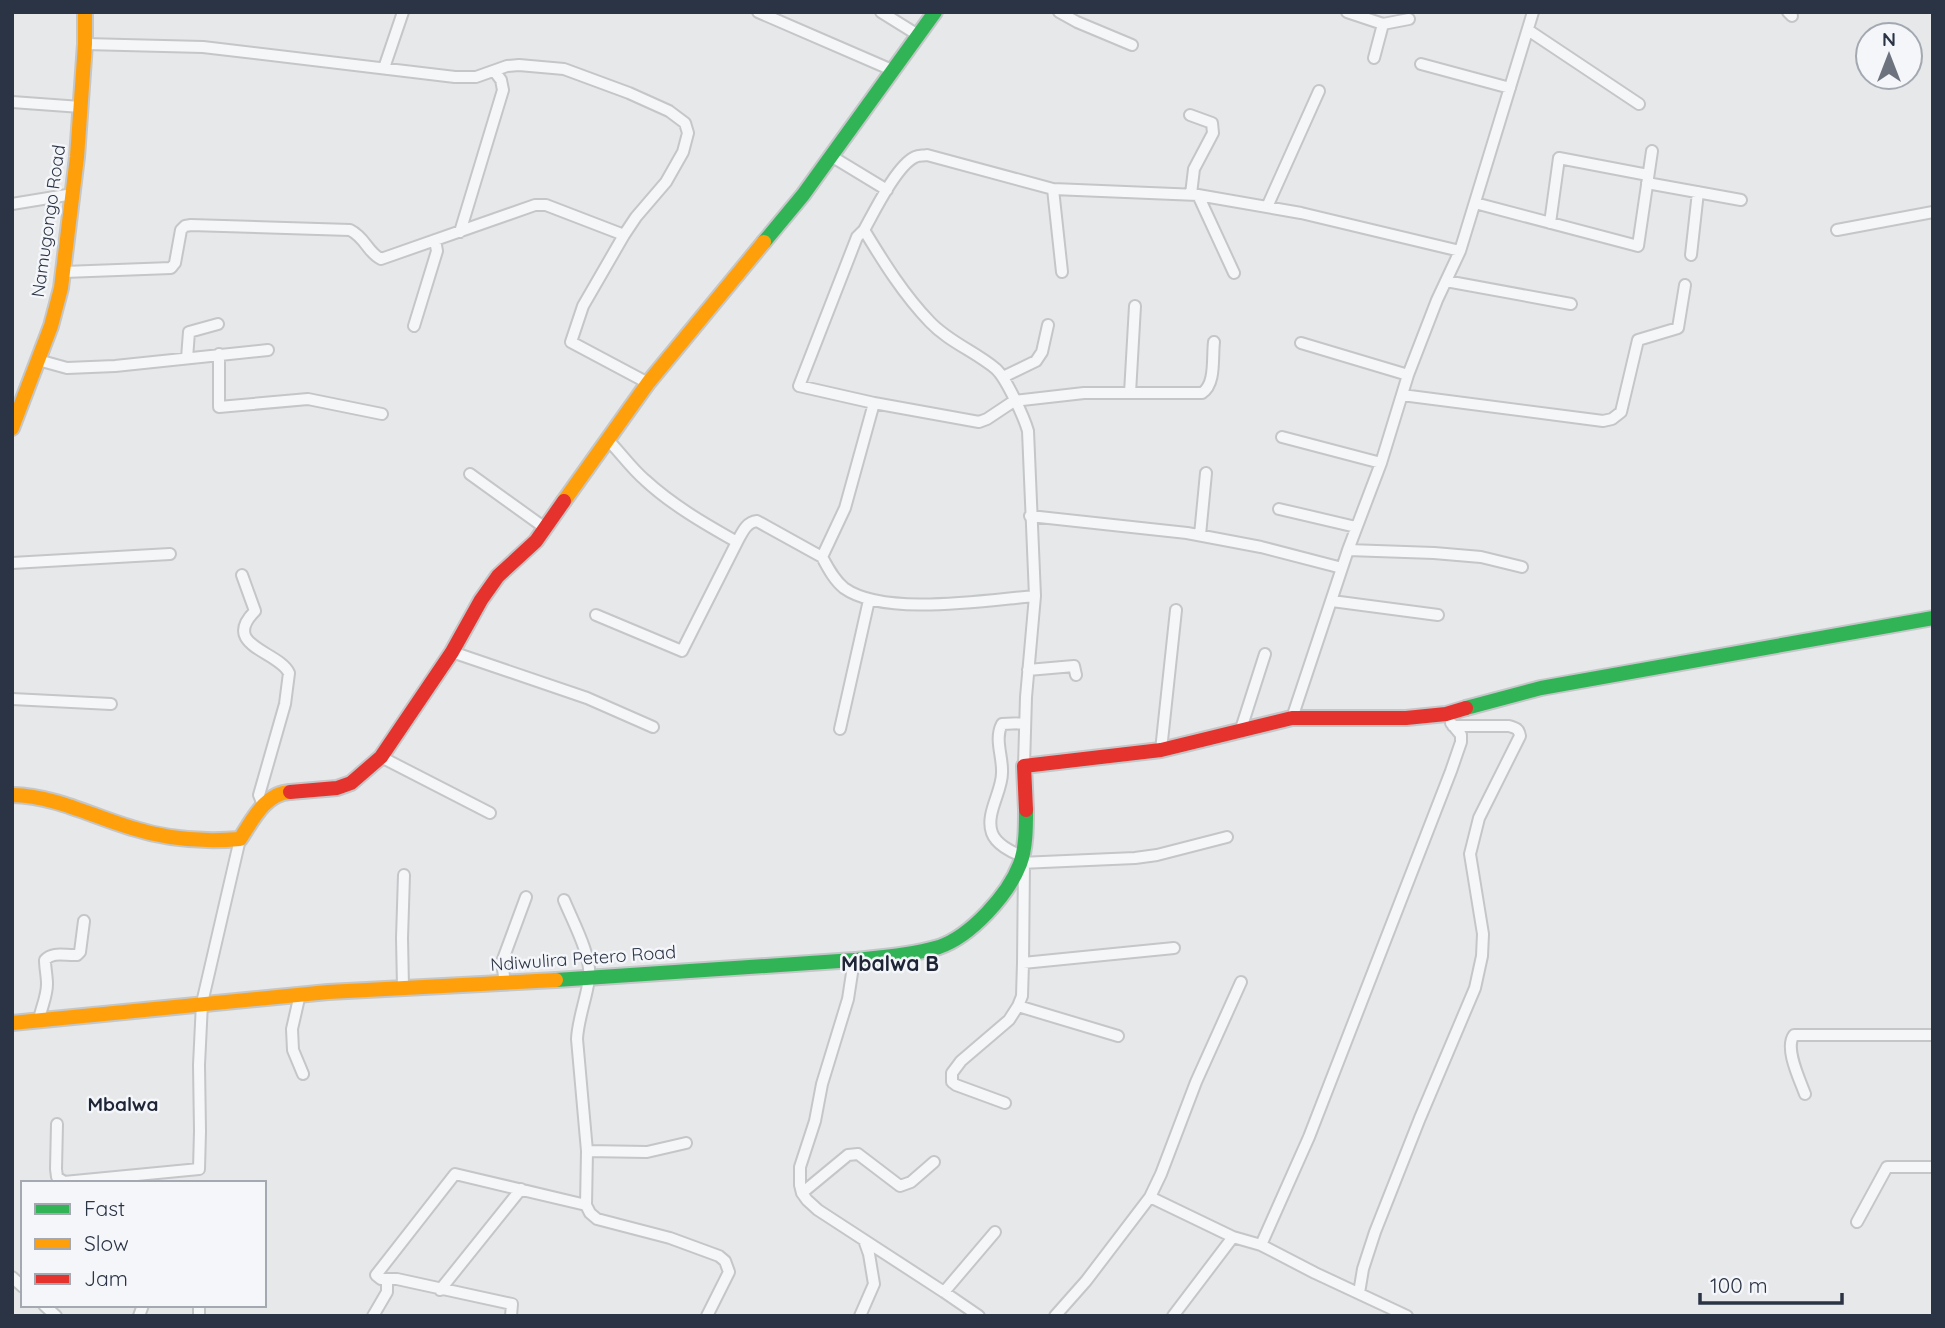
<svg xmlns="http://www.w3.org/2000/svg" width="1945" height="1328" font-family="Quicksand,sans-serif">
	<rect width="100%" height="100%" fill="#e6e8ea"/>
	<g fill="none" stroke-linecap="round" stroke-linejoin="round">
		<g stroke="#c4c6c8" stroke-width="14">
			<path id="street" d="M758 12 892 70
				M881 12 918 35
				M1059 12 1077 22 1132 45
				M1347 12 1383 24 1409 19
				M1788 12 1792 16
				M1528 30 1639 104
				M85 44 203 47 455 77H476L507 66 519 65 564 69 629 93 669 111 685 123 688 133 683 152 666 182 636 217 624 235 583 306 571 342 648 383
				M1374 58 1383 24
				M1421 64 1510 88
				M384 68 403 12
				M12 102 81 107
				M1190 115 1212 123 1213 133 1194 169 1191 194
				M831 156 887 190
				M1647 183 1741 200
				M1053 189 1062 272
				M1198 195 1234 273
				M1475 203 1638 246 1652 151
				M12 204 73 194
				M1267 207 1319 91
				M1550 223 1559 158 1648 175
				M864 230 857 237 799 386 874 403
				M1837 230 1933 212
				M460 232 503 90 501 80 495 72
				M1691 255 1698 192
				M64 272 171 268 175 263 181 230 185 226 191 225 350 230C366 238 367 252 381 259L535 205H546L624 235
				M1446 281 1571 304
				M414 326 437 251 435 240
				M1301 343 1408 375
				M219 354V407L308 399 382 414
				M187 358 189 332 218 324
				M38 360 67 368 115 366 268 350
				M1003 377 1036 361 1042 352 1048 325
				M1130 393 1135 306
				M1402 395 1603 421 1612 419 1621 412 1638 340 1678 328 1685 285
				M1282 437 1381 463
				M607 439C620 452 631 468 645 480 672 505 705 524 737 542 742 533 746 522 757 521L822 557 845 508 874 403 979 422 987 419 1014 401 1084 393H1202C1216 384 1212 358 1214 342
				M470 474 545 528
				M1279 509 1356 527
				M1030 516 1187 533 1261 547 1342 568
				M1200 535 1206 473
				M1348 550 1434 553 1481 557 1522 567
				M822 557C828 568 834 580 844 588 884 617 987 600 1035 596
				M12 563 170 554
				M242 575 255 611C220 646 279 651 289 673L285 704 259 795 263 805
				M1332 601 1438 615
				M596 615 682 651 737 542
				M452 652 587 698 653 727
				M1028 670 1074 666 1076 675
				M12 699 111 704
				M1292 718 1348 550 1381 463 1408 375 1437 300 1460 251 1533 12
				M840 729 869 600
				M1240 732 1265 654
				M1161 750 1176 610
				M381 757 490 813
				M1024 766 1026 697 1035 596 1028 431C1024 417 1006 378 996 369 976 352 949 342 930 322 904 295 884 263 864 230 874 212 897 165 915 157 919 155 923 156 927 155L1053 189 1198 195 1301 213 1460 251
				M1022 856C1011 852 996 844 992 833 985 814 1002 792 1002 773 1003 757 994 739 1002 724L1025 723
				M1020 863 1135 858 1157 855 1227 837
				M564 900C573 922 592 956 589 979 586 1000 578 1019 577 1039L587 1151 586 1205 590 1213 597 1219 670 1238 719 1256 725 1261 729 1272 707 1316
				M854 960 848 999 822 1084 815 1121 800 1167V1185L802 1193 807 1200 818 1210 944 1292 979 1316
				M1023 963 1174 948
				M505 983 502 962 526 897
				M403 987 402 938 404 875
				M300 994 292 1029 293 1050 303 1074
				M1018 1006 1118 1036
				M39 1020C41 1008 47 997 47 984 47 976 45 968 45 960 53 951 66 956 77 955L80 952 84 921
				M1805 1094C1800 1080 1784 1048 1794 1035H1933
				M1005 1103 956 1085 952 1082V1073L961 1061 1009 1020 1018 1006 1022 996 1023 963 1024 864
				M57 1124 56 1169 57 1177 64 1182 199 1169 200 1131 199 1065 202 1003 240 839
				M587 1151 647 1152 686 1143
				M802 1193 848 1155 858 1154 900 1186 911 1182 934 1162
				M1150 1197 1233 1237 1261 1245 1315 1273 1407 1316
				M1857 1222 1887 1167H1933
				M1261 1245 1309 1137 1451 771 1461 742V735L1451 723
				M12 1277 23 1287
				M440 1290 521 1189
				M944 1292 995 1232
				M1359 1293 1363 1269 1375 1232 1420 1118 1475 988 1482 956 1483 934 1470 854 1479 818 1520 736C1519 729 1516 728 1509 726H1453
				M44 1305 56 1316
				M199 1305V1316
				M139 1316 143 1305
				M373 1316 387 1292V1279
				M511 1316 512 1304 397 1279H381L376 1275 455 1174 586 1205
				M860 1316 874 1284 869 1254 864 1240
				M1055 1316 1086 1281 1150 1197 1161 1174 1196 1082 1241 982
				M1173 1316 1233 1237"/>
		</g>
		<g stroke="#c4c6c8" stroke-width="18">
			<path id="fast" d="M764 242 803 195 935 12
				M1466 708 1541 688 1933 618
				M556 980 854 960C882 957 912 955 939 947 971 936 1008 895 1020 864 1026 848 1026 827 1026 810"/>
		</g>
		<g stroke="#c4c6c8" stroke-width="18">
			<path id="slow" d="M12 428 51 326 61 288 77 157 85 44V12
				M564 501 648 383 764 242
				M12 795C56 796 91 816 132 828 166 839 204 842 240 839 252 821 265 793 290 792
				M12 1023 328 992 556 980"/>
		</g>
		<g stroke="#c4c6c8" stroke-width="18">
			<path id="jam" d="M290 792 337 788 351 783 381 757 452 652 481 600 498 576 536 541 564 501
				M1026 810 1024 766 1161 750 1292 718H1406L1446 714 1466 708"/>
		</g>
		<use href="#street" stroke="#f5f6f7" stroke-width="10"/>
		<use href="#fast" stroke="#30b455" stroke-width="14"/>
		<use href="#slow" stroke="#ff9f0a" stroke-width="14"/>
		<use href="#jam" stroke="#e5322d" stroke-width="14"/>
	</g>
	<g text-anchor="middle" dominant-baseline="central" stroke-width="5" stroke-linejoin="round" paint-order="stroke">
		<g font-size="18" fill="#2b3445" stroke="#f4f6f9">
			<text transform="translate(48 221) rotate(-82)">Namugongo Road</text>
			<text transform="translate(583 958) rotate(-4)">Ndiwulira Petero Road</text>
		</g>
		<g font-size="19" font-weight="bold" fill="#1d2536" stroke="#f4f6f9">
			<text x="123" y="1104">Mbalwa</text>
		</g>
		<g font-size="21" font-weight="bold" fill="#1d2536" stroke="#f4f6f9">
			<text x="890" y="963">Mbalwa B</text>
		</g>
	</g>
	<rect width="1945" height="1328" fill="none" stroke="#2b3445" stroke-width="28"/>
	<rect x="21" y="1181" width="245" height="126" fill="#f4f6f9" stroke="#a4a8b1" stroke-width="2"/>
	<rect x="35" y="1204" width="35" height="10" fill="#30b455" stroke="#a4a8b1" stroke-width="2"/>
	<text x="84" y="1216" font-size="21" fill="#2b3445">Fast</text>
	<rect x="35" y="1239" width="35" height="10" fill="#ff9f0a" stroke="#a4a8b1" stroke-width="2"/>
	<text x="84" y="1251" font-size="21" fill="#2b3445">Slow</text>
	<rect x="35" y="1274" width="35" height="10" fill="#e5322d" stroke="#a4a8b1" stroke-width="2"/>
	<text x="84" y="1286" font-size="21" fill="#2b3445">Jam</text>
	<g transform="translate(1889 56)"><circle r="33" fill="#f4f6f9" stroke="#a4a8b1" stroke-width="2"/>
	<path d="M0-5L12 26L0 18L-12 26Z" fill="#6c737f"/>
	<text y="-10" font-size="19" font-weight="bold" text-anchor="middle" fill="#2b3445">N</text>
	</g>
	<path d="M1700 1293v10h142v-10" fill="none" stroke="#2b3445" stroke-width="3.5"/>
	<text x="1710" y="1293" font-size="21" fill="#2b3445" stroke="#f4f6f9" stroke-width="5" paint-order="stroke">100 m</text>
</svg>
